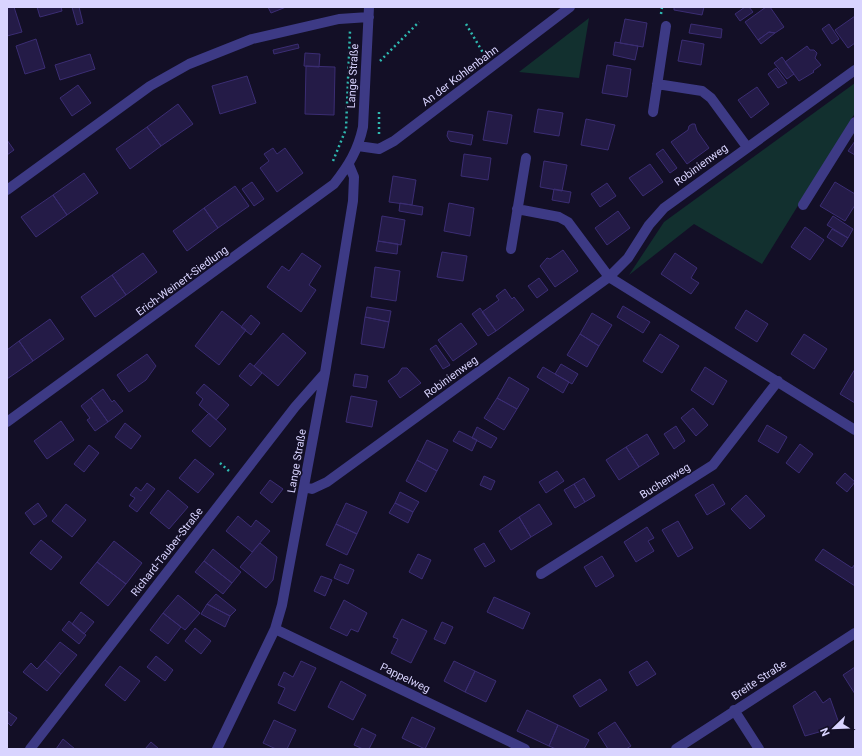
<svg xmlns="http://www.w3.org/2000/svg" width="862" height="756" font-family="Roboto,sans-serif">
	<rect width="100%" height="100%" fill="#130f26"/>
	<path fill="#12302f" d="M589 18 579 78 519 72Z
		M855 83V113L762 264 694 224 629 275 664 222Z"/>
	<path fill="#241b47" stroke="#3b2d73" d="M7 7H14L22 32 7 36Z
		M37 7H61L62 11 40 17Z
		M72 7H79L83 23 77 25Z
		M268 7H286L271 13Z
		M674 7H704L702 15 674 10Z
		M745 7H749L753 12 740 21 735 14Z
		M766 7H770L784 27 775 33 769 32 758 40 745 22Z
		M855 16V43L848 48 835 30Z
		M625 19 647 23 643 47 620 43Z
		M691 24 722 29 721 38 689 33Z
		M829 24 839 39 832 44 822 29Z
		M769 32 775 33 761 44 758 40Z
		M36 39 45 68 25 74 16 46Z
		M682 40 704 44 701 65 678 61Z
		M615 42 638 46 635 60 613 55Z
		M298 44 299 48 274 54 273 50Z
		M807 46 810 50H814L817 53 815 58 821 65 813 71 814 72 799 81 785 62Z
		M305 53 320 54 319 67 304 66Z
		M90 54 95 69 60 80 55 65Z
		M782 57 794 74 787 79 774 63Z
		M607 65 631 69 627 97 602 93Z
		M306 66 335 67 334 115 305 114Z
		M776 68 787 83 778 88 768 74Z
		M247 76 256 103 220 114 212 86Z
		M78 85 91 103 72 116 60 98Z
		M757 87 769 104 751 118 738 100Z
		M178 104 193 124 161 146 147 127Z
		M538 109 563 113 559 136 534 132Z
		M488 111 512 115 507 144 483 140Z
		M586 119 615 125 608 150 581 145Z
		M692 124H695L697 131 709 148 687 164 671 142 688 130 689 126Z
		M147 127 161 146 130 169 116 149Z
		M448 131 473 135 471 145 450 141 447 136Z
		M7 140 14 150 7 155Z
		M855 141V155L848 151Z
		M273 148 277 154 285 148 303 173 277 192 260 168 269 161 264 154Z
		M663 149 677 168 670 173 656 154Z
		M464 154 491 158 488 180 461 176Z
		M544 161 567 165 562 191 540 187Z
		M650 164 663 182 643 196 629 178Z
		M84 173 98 193 67 215 53 195Z
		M393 176 416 180 412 205 389 202Z
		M252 182 264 199 254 206 242 189Z
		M835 182 855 194V205L845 221 820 206Z
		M607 183 616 196 600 207 591 194Z
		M235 186 249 206 218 228 204 208Z
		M554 189 571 192 569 203 552 200Z
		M53 195 67 215 36 237 21 217Z
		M400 203 423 207 422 215 399 211Z
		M449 203 474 208 470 236 444 231Z
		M204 208 218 228 187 251 173 231Z
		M618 211 630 228 607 245 595 228Z
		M382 216 405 220 401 245 378 241Z
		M833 216 853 229 848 238 827 225Z
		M805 227 824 240 810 260 791 247Z
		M832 229 848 238 842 247 827 237Z
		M378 241 398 244 397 254 376 251Z
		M563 250 578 271 555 287 540 266 547 258 550 259Z
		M442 252 467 256 463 281 437 277Z
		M143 253 157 272 126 295 112 275Z
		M302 253 321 266 309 285 316 290 301 312 267 287 282 266 289 271Z
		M675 253 697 268 691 278 699 283 691 294 661 274Z
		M375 267 400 271 396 301 371 297Z
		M112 275 126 295 95 317 81 297Z
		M539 278 548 290 537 298 528 286Z
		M505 289 512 299 514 297 524 310 496 331 482 312 499 300 496 296Z
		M623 306 650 322 643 333 617 317Z
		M367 307 391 311 389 322 365 317Z
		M480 308 496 331 488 336 472 314Z
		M746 310 768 324 757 342 735 328Z
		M222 311 246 330 219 365 195 346Z
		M592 313 612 325 599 346 580 334Z
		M251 315 260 323 251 335 241 327Z
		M365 317 389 322 384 348 361 344Z
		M50 319 64 339 33 361 19 341Z
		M461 323 477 344 453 361 438 340Z
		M283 333 306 353 278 386 254 366Z
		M580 334 599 346 587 367 567 355Z
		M660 334 679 346 662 373 643 361Z
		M804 334 827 349 814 369 791 354Z
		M19 341 33 361 7 379V350Z
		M436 345 450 365 443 369 430 349Z
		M147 354 156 366 146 380 129 392 117 375Z
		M250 363 262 373 251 386 239 376Z
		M561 364 578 374 572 384 555 374Z
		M543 367 569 382 563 393 537 377Z
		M705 367 727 381 713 405 691 390Z
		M402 368H407L421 383 400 398 388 381 398 374Z
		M855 369V403L840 394Z
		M355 374 368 376 366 388 353 386Z
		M509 377 529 389 517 409 497 398Z
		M204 384 229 405 216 420 199 405 203 399 196 393Z
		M103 389 112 402 114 400 123 411 108 422 91 398Z
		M351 396 377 401 372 427 346 422Z
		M91 398 108 422 95 431 87 420 90 418 81 406Z
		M497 398 517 409 504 430 484 418Z
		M693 408 708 425 696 436 681 418Z
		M209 413 226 429 210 447 192 431Z
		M61 421 74 440 47 459 34 441Z
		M125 423 141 436 131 449 115 437Z
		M767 425 787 437 778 453 758 441Z
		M676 426 685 441 674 449 664 434Z
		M477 427 497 438 491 448 472 438Z
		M459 431 477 440 472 451 453 441Z
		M647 434 659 454 639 467 626 447Z
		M427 440 448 450 437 471 417 460Z
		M800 444 813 454 799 473 786 463Z
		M89 445 99 453 84 472 74 464Z
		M626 447 639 467 619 480 606 460Z
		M195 459 214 474 198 493 179 478Z
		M417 460 437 471 426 492 406 481Z
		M557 471 564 481 546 493 539 482Z
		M845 473 855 482 847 492 836 483Z
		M484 476 495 481 491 490 480 485Z
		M584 478 595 496 585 502 574 484Z
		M270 480 283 489 272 503 260 493Z
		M147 483 155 489 137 512 129 506 135 498 130 495 136 487 141 491Z
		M574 484 585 502 575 508 564 490Z
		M713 484 725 504 707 515 695 495Z
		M168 490 188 507 169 529 150 513Z
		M400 492 419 502 413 512 395 503Z
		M746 495 765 516 750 529 731 509Z
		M38 503 47 516 34 525 25 513Z
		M346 503 367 512 357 534 336 524Z
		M395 503 413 512 408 523 389 513Z
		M66 504 86 520 72 537 52 521Z
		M539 504 552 524 531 537 519 517Z
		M238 516 251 527 256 520 270 531 252 552 226 531Z
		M519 517 531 537 511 550 499 531Z
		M678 521 693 548 678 557 662 530Z
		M336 524 357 534 347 555 326 545Z
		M647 527 654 538 648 541 654 551 636 562 624 542Z
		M41 540 62 557 51 570 30 553Z
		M114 541 142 563 126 584 97 562Z
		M260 543 277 557 273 580 266 588 240 567Z
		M484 543 495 561 485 567 474 549Z
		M213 549 241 572 232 583 204 561Z
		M823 549 852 568 855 564V586L815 560Z
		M418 554 431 560 422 579 409 572Z
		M602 556 614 576 596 587 584 567Z
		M204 561 232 583 223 594 195 572Z
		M97 562 126 584 108 606 80 583Z
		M340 564 354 570 348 584 334 578Z
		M321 576 332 580 325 596 314 591Z
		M216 594 236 610 230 616 207 604Z
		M178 595 200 613 185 630 163 613Z
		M494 597 530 613 523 629 487 612Z
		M344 600 367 613 358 632 351 629 347 636 330 628Z
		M207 604 230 616 225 627 201 614Z
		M81 612 94 622 84 634 72 624Z
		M163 613 181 627 168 644 150 630Z
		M402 619 427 631 411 663 391 653 398 639 393 637Z
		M69 621 86 635 79 644 62 630Z
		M442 622 453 627 445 644 434 639Z
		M195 628 211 641 201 654 185 641Z
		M60 642 77 655 61 674 45 660Z
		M156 656 173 670 165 681 147 667Z
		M45 660 61 674 47 691 23 672 31 663 37 669Z
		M301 661 316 668 295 711 278 703 285 688 278 685 284 672 293 677Z
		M454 661 475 671 465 692 444 681Z
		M647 661 656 674 637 686 629 672Z
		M120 666 140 681 125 701 105 685Z
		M855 667V694L843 675Z
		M475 671 496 681 486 702 465 692Z
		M600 679 607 690 580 707 573 696Z
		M341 681 366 695 353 720 328 707Z
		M815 691 823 703 830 698 840 726 805 736 793 706Z
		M527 710 558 725 549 746 517 731Z
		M7 711 17 718 11 726 7 722Z
		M412 717 435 728 425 749 402 738Z
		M274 720 296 730 287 749H276L263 743Z
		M615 722 631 746 626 749H608L598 733Z
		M558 725 589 740 584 749H556L549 746Z
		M362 728 376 735 369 749H363L354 745Z
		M63 739 75 749H56Z
		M151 742 159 749H145Z"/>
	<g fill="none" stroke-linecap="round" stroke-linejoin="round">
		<path stroke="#2fb8b0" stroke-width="2.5" stroke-dasharray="2 3" stroke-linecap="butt" d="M661 14 662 7
			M466 24 485 56
			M380 61 419 22
			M379 134V111
			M333 161 346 129 350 31
			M220 463 229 471"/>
		<path stroke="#3d3a85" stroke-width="10" d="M657 84 702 91 711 98 747 147
			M653 112 666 26
			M358 146 379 149 394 141 570 7
			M7 190 150 86 189 64 252 39 339 19 369 17
			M803 205 855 122
			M517 209 559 217 568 222 609 277 855 430
			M511 249 526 158
			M7 422 334 184C349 165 358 150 363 127L369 7
			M304 487 312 489 327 482 609 277 628 258 649 225 664 208 855 70
			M541 574 713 465 778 381
			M275 629 525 749
			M734 710 759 749
			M30 749 295 407 325 373
			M217 749 275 629 282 605 325 373 353 201 354 177 349 165
			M676 749 855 633"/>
	</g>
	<g text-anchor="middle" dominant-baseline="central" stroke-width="3.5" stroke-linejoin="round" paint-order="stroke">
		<g font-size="11" fill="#d9d4ff" stroke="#130f26">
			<text transform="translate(353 76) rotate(-87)">Lange Straße</text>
			<text transform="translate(460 76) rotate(-37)">An der Kohlenbahn</text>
			<text transform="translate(701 165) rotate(-36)">Robinienweg</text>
			<text transform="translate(182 281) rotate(-36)">Erich-Weinert-Siedlung</text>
			<text transform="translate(451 377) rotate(-36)">Robinienweg</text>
			<text transform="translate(297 461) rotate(-80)">Lange Straße</text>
			<text transform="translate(665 481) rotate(-32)">Buchenweg</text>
			<text transform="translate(167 552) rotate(-52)">Richard-Tauber-Straße</text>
			<text transform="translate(405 678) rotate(26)">Pappelweg</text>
			<text transform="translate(759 680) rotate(-33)">Breite Straße</text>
		</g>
	</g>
	<rect width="862" height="756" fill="none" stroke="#d9d4ff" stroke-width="16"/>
	<g transform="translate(834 728) rotate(247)" stroke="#130f26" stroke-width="3" paint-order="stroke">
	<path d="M0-3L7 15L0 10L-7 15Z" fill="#d9d4ff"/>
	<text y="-6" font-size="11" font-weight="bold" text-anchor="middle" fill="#d9d4ff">N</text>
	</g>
</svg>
